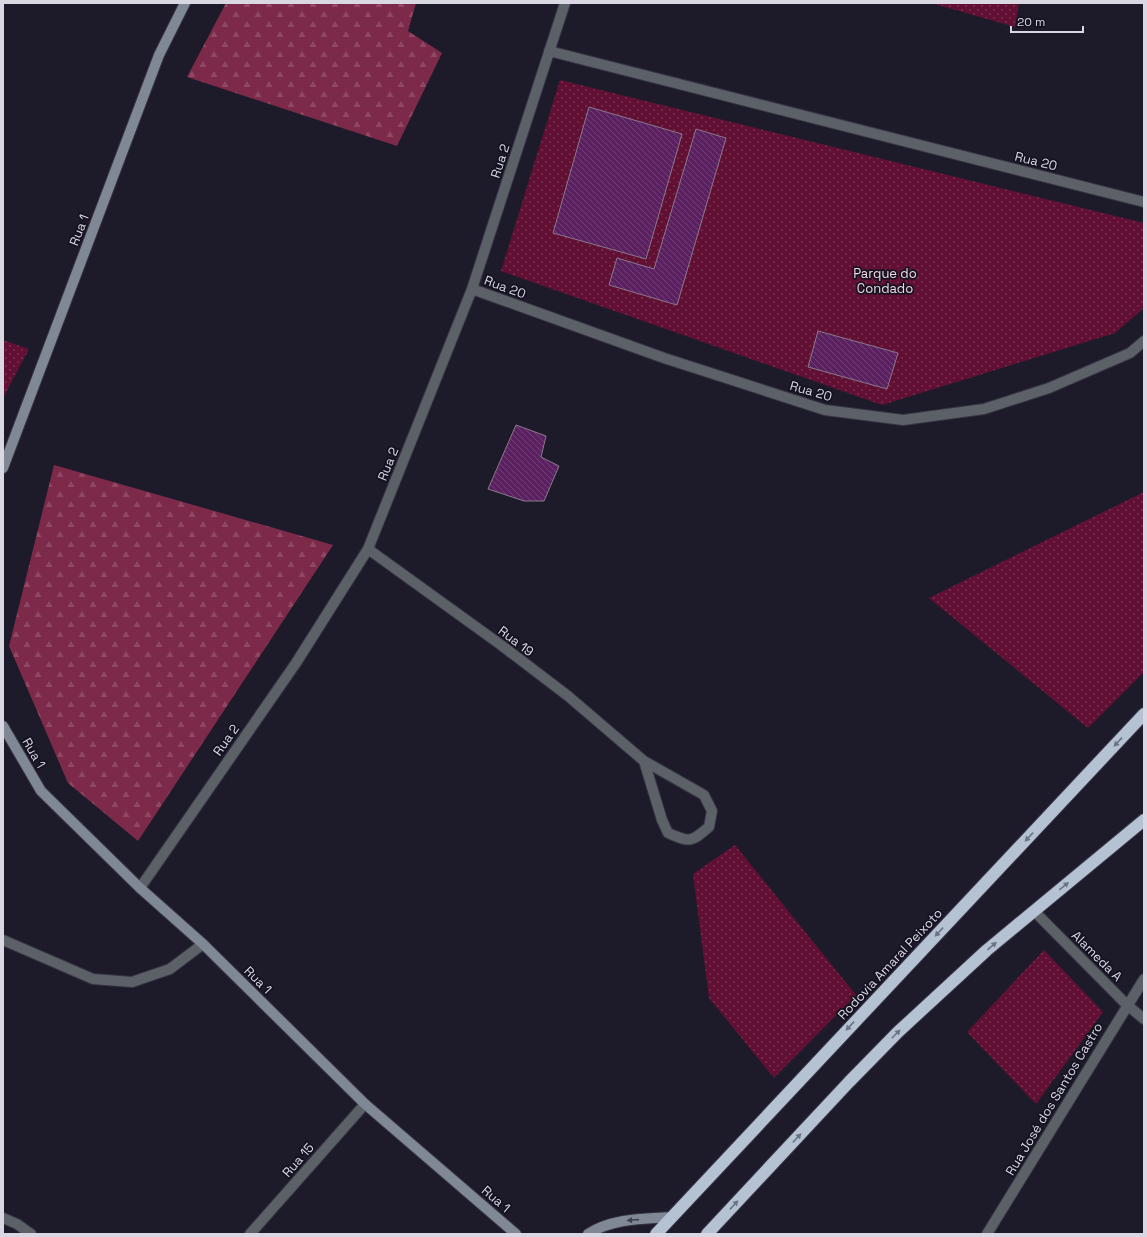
<svg xmlns="http://www.w3.org/2000/svg" width="1147" height="1237" font-family="'Space Grotesk',sans-serif">
	<defs>
		<pattern id="grass-dots" width="8" height="8" patternUnits="userSpaceOnUse"><rect width="8" height="8" fill="#611034"/><path d="M2 2h.1M6 6h.1" fill="none" stroke="#773251" stroke-width="1.8" stroke-linecap="round"/></pattern>
		<pattern id="forest-firs" width="22" height="20" patternUnits="userSpaceOnUse"><rect width="22" height="20" fill="#7d294a"/><path d="M5 1l3.5 6h-7zM16 11l3.5 6h-7z" fill="#8f4764"/></pattern>
		<pattern id="building-back-hatch" width="6" height="6" patternUnits="userSpaceOnUse"><rect width="6" height="6" fill="#5a205f"/><path d="M-1 5l2 2M0 0l6 6M5-1l2 2" fill="none" stroke="#714076"/></pattern>
	</defs>
	<rect width="100%" height="100%" fill="#1d1b2a"/>
	<path fill="url(#grass-dots)" d="M931 3H1019L1015 27Z
		M560 80 1144 223V308L1115 333 882 405 501 271Z
		M3 340 29 349 3 398Z
		M1144 492V672L1088 728 929 598Z
		M735 845 856 995 774 1078 709 998 693 874Z
		M1044 950 1103 1012 1036 1104 967 1032Z"/>
	<path fill="url(#forest-firs)" d="M226 3H416L408 31 442 53 397 146 187 77Z
		M54 465 333 545 138 841 68 783 9 646Z"/>
	<path fill="url(#building-back-hatch)" stroke="#897a8a" d="M589 107 682 134 646 259 553 233Z
		M696 129 726 138 677 305 609 285 617 258 654 269Z
		M818 331 898 353 887 389 808 367Z
		M516 425 546 436 541 457 559 466 544 501H524L488 489Z"/>
	<g fill="none" stroke-linecap="round" stroke-linejoin="round">
		<g stroke="#373544" stroke-width="12">
			<path id="street" d="M549 51 1144 202
				M472 289 664 358 825 410 903 420 984 409 1049 388 1130 353 1144 341
				M368 549 501 645 568 696 644 761
				M644 761 704 795 712 811 709 827C691 842 691 843 668 833L662 820Z
				M140 888 296 663 368 549 472 289 565 3
				M1034 911 1127 1005 1144 1019
				M3 940 93 979 132 982 170 969 203 944
				M3 1218 17 1224 31 1234
				M250 1234 365 1104
				M987 1234 1144 979"/>
		</g>
		<g stroke="#373544" stroke-width="12">
			<path id="secondary" d="M3 468 159 55 185 3
				M3 726 41 791 140 888 203 944 365 1104 516 1234
				M588 1234C613 1218 643 1219 672 1217"/>
		</g>
		<g stroke="#373544" stroke-width="14">
			<path id="highway" d="M656 1234 1144 714
				M707 1234 849 1082 898 1032 987 950 1144 820"/>
		</g>
		<use href="#street" stroke="#5c6168" stroke-width="10"/>
		<use href="#secondary" stroke="#7f8894" stroke-width="10"/>
		<use href="#highway" stroke="#b4c2d4" stroke-width="12"/>
	</g>
	<defs><path id="oneway-solid" d="M-6-.8H1V-3.2L6.5 0L1 3.2V.8H-6Z"/></defs>
	<g fill="#6c7383">
		<use href="#oneway-solid" transform="translate(1118 742) rotate(133)"/>
		<use href="#oneway-solid" transform="translate(1029 837) rotate(133)"/>
		<use href="#oneway-solid" transform="translate(1064 886) rotate(-39)"/>
		<use href="#oneway-solid" transform="translate(939 932) rotate(133)"/>
		<use href="#oneway-solid" transform="translate(992 946) rotate(-41)"/>
		<use href="#oneway-solid" transform="translate(850 1026) rotate(133)"/>
		<use href="#oneway-solid" transform="translate(896 1034) rotate(-45)"/>
		<use href="#oneway-solid" transform="translate(797 1138) rotate(-47)"/>
		<use href="#oneway-solid" transform="translate(734 1205) rotate(-47)"/>
	</g>
	<use fill="#3f414f" href="#oneway-solid" transform="translate(633 1220) rotate(176)"/>
	<g text-anchor="middle" dominant-baseline="central" stroke-width="3.5" stroke-linejoin="round" paint-order="stroke">
		<g font-size="13" fill="#d8d7e2" stroke="#141221">
			<text transform="translate(500 161) rotate(-72)">Rua 2</text>
			<text transform="translate(1036 161) rotate(14)">Rua 20</text>
			<text transform="translate(79 230) rotate(-69)">Rua 1</text>
			<text transform="translate(505 287) rotate(20)">Rua 20</text>
			<text transform="translate(811 391) rotate(16)">Rua 20</text>
			<text transform="translate(388 464) rotate(-68)">Rua 2</text>
			<text transform="translate(516 641) rotate(37)">Rua 19</text>
			<text transform="translate(226 740) rotate(-55)">Rua 2</text>
			<text transform="translate(34 753) rotate(60)">Rua 1</text>
			<text transform="translate(1097 956) rotate(45)">Alameda A</text>
			<text transform="translate(890 964) rotate(-47)">Rodovia Amaral Peixoto</text>
			<text transform="translate(258 980) rotate(45)">Rua 1</text>
			<text transform="translate(1054 1099) rotate(-59)">Rua José dos Santos Castro</text>
			<text transform="translate(298 1160) rotate(-49)">Rua 15</text>
			<text transform="translate(496 1199) rotate(41)">Rua 1</text>
		</g>
		<g font-size="13" fill="#f2d8df" stroke="#141221">
			<text x="885" y="273">Parque do<tspan x="885" dy="15">Condado</tspan></text>
		</g>
	</g>
	<rect width="1147" height="1237" fill="none" stroke="#d8d7e2" stroke-width="8"/>
	<path d="M1011 26v6h72v-6" fill="none" stroke="#d8d7e2" stroke-width="2"/>
	<text x="1017" y="26" font-size="12" fill="#d8d7e2" stroke="#141221" stroke-width="3" paint-order="stroke">20 m</text>
</svg>
